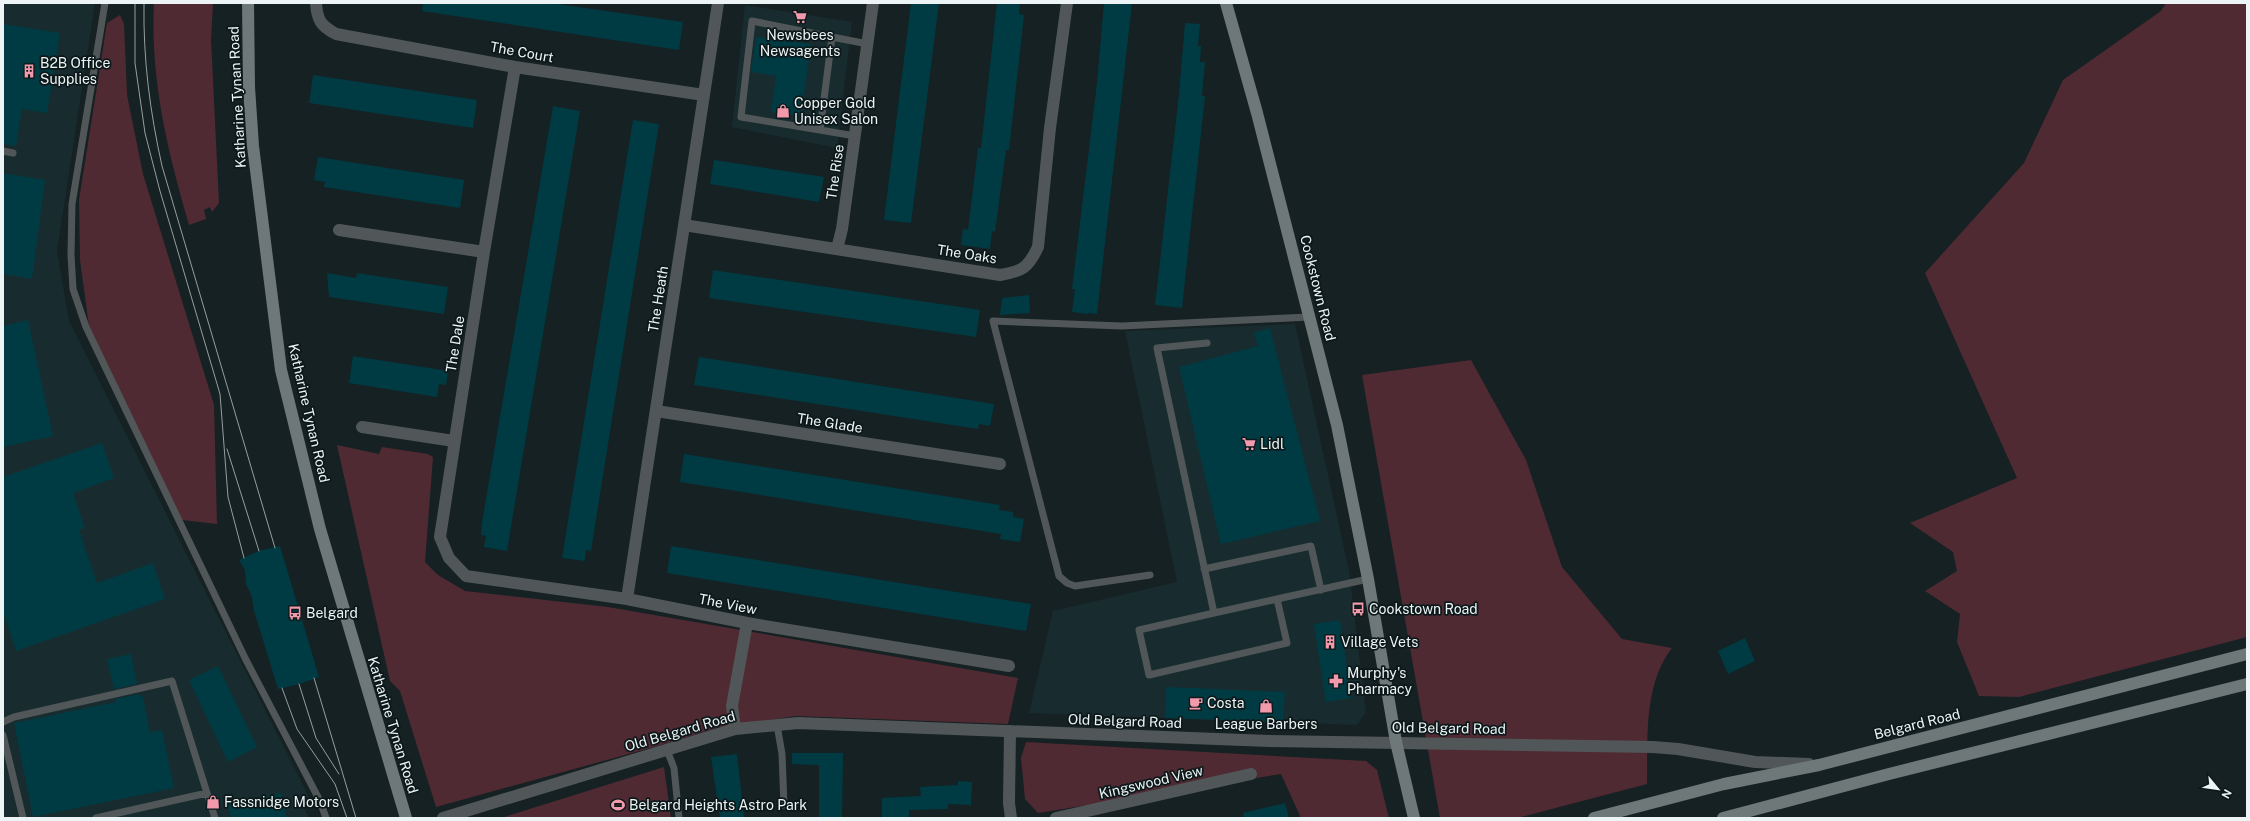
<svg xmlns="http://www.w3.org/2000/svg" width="2250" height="821" font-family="'Public Sans',sans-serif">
	<rect width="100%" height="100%" fill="#152123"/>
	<path fill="#182c30" d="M3 3H95L57 251 69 321 311 801 303 806 309 818H3Z
		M745 5 852 22 837 148 732 127Z
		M1295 324 1349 571 1366 712 1357 725 1029 713 1053 611 1177 582 1125 331Z"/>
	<path fill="#502a32" d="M154 3H213L211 40 219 203 212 212 210 207 204 210 206 219 189 225C168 152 150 80 154 3Z
		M2166 3H2247V637L2019 697 1979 696 1957 642 1960 614 1925 591 1957 571 1953 552 1910 523 2017 478 1925 273 2024 163 2063 80 2161 11Z
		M120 15 124 24 127 95 143 174 214 405 217 524 182 520 89 326 80 260 79 200 107 23Z
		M1471 360 1526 460 1562 567 1622 639 1672 648C1643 685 1648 740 1647 784L1517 818H1440L1362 375Z
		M337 445 379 454 382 447 428 454 433 457 425 562 438 575 465 591 608 607 1018 678 1008 724 796 716 720 727 661 745 436 807 400 691 390 681Z
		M1026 742 1366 761 1377 770 1389 818H1301L1281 774 1038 813 1025 799 1021 758Z
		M664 767 671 818H501Z"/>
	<path fill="#003b43" d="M423 3H550L683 22 679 50 422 11Z
		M911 3H939L911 223 884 220Z
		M997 3H1020L1019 14 1024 15 1009 150H1006L995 232 992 231 990 249 961 245 963 229 968 230 978 148H981Z
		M1104 3H1132L1097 314 1088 313V314L1072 312 1075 289H1072L1097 83Z
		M1185 23 1200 24 1198 46H1201L1200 62H1205L1202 96H1205L1182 308 1155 305 1179 94Z
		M3 24 60 33 47 113 22 109 16 146 3 144Z
		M756 37 811 44 801 116 771 112 776 76 751 72Z
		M313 75 477 100 473 128 309 103Z
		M553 106 580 111 507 551 484 547 486 536 481 535 482 522Z
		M633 120 659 124 594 532 591 551 586 550 585 561 562 558Z
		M318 157 464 180 460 208 324 187 325 182 314 180Z
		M714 160 824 177 819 202 710 184Z
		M3 173 45 180 32 279 3 274Z
		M713 270 980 310 976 337 709 298Z
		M327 273 356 278 357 273 448 287 444 314 329 297Z
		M1029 295 1030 313 1000 315 1002 298Z
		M28 320 53 436 3 447V326Z
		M1270 328 1320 521 1221 544 1179 367 1258 346 1254 333Z
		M353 356 448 371 446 385 439 384 437 397 349 383Z
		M699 357 994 404 990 426 979 424 978 429 694 385Z
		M102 443 114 478 73 493 85 528 79 530 97 583 153 563 165 599 16 651 3 612V477Z
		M684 454 1000 505 999 510 1013 512V517L1024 519 1020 542 1000 539 1001 534 680 482Z
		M280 546 319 677 299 684 278 689 254 611 252 597 246 584 245 570 239 560 259 551Z
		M671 546 1031 604 1026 631 667 573Z
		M1340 620 1351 698 1326 702 1314 624Z
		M1745 638 1755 661 1728 674 1718 651Z
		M131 654 137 684 114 689 107 659Z
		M218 666 257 747 228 762 189 680Z
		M1166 687 1285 692 1283 722 1165 718Z
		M140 694V697L143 696 150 732 162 730 174 788 33 817 14 723 116 702V699Z
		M792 753H843L842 818H819V765L792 764Z
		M737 754 744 817 720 818 711 757Z
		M958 781 972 782 971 805 948 804V809L909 810V818H882V798L921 796 920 787 958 785Z
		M281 793 287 818H231L228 805Z
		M1285 803 1289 818H1244L1243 813Z"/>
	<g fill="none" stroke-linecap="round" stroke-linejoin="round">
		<path stroke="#515758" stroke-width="7" d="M105 3 72 204 71 255 73 289 86 327 246 660 320 801 326 818
			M820 130 741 117 752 21 832 37
			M855 136 820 130 832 37 868 44
			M3 151 13 153
			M1207 343 1157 348 1214 613 1139 630 1149 675 1287 643 1277 599 1368 579
			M1204 569 1311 546 1321 590
			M1150 575 1075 586 1067 583 1059 576 993 321 1122 326 1309 317
			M1214 613 1277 599
			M3 722 14 717 172 681 207 793
			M777 725 782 754 784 805
			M3 735 23 818
			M667 750 674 768 679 818
			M96 818 207 793 215 818"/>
		<path stroke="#515758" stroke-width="12" d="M316 3C317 20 321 26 336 34L515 67 704 95
			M515 67 484 252 440 537 449 558 466 576 627 599 747 623 1009 666
			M684 225 1000 275C1023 271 1028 268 1038 247L1050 128 1067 3
			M339 230 484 252
			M837 249 842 229 873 3
			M656 411 1000 464
			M362 427 454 441
			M627 599 718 3
			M735 729 732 706 747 623
			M1010 731 1009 803 1011 818
			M443 818 735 729 798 723 1269 741 1653 747 1678 749 1755 762 1809 764
			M1056 818 1251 774"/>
		<path stroke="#6e7879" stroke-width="12" d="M248 3 249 87 253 146 281 370 320 529 406 818
			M1226 3 1257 113 1337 425 1368 579 1396 742 1414 818
			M1594 818 1724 784 1819 765 2247 654
			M1723 818 1889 774 2247 684"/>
		<path stroke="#959fa0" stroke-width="1" d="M135 3V63L145 133 160 191 220 394 228 497 244 558
			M144 3C143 59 150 112 162 166L275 548
			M227 449 259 551
			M314 678 356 818
			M299 684 316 738 339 774
			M282 688 297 729 335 784 347 818"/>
	</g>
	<defs>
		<g id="supermarket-bare" transform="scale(1.08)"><path d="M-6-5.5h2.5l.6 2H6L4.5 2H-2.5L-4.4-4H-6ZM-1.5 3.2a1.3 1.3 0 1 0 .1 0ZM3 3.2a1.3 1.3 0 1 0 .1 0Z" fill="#f29aac" stroke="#0c181a" stroke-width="2.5" paint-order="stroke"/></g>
		<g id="building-bare" transform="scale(1.08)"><path d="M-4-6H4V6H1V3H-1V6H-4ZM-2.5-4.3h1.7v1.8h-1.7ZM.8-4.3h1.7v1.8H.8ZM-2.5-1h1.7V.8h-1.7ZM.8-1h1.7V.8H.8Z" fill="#f29aac" stroke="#0c181a" stroke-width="2.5" paint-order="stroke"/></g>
		<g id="shop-bare" transform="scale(1.08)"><path d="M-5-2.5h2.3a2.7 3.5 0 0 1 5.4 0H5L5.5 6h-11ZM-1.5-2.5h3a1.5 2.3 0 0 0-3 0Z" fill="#f29aac" stroke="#0c181a" stroke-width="2.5" paint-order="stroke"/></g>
		<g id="bus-bare" transform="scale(1.08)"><path d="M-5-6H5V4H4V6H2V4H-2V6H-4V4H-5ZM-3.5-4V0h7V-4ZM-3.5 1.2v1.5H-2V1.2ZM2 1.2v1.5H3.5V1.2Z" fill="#f29aac" stroke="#0c181a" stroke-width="2.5" paint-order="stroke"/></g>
		<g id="pharmacy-bare" transform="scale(1.08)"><path d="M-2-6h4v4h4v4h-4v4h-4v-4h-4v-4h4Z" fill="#f29aac" stroke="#0c181a" stroke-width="2.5" paint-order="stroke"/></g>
		<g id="cafe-bare" transform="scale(1.08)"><path d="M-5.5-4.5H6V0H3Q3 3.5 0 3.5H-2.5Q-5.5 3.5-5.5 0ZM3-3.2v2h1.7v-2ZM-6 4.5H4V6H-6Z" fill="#f29aac" stroke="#0c181a" stroke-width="2.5" paint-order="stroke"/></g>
		<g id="stadium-bare" transform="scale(1.08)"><path d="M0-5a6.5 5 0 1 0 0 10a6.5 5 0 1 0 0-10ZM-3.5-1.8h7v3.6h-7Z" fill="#f29aac" stroke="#0c181a" stroke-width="2.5" paint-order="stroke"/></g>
	</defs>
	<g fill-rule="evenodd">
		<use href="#supermarket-bare" x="800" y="17"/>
		<use href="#building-bare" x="29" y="71"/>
		<use href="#shop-bare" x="783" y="111"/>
		<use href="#supermarket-bare" x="1249" y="444"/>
		<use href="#bus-bare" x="1358" y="609"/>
		<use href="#bus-bare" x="295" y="613"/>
		<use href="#building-bare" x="1330" y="642"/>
		<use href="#pharmacy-bare" x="1336" y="681"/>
		<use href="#cafe-bare" x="1196" y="703"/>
		<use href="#shop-bare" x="1266" y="706"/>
		<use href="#shop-bare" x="213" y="802"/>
		<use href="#stadium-bare" x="618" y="805"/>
	</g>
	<g text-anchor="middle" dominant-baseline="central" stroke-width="3.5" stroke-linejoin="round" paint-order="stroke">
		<g font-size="14" fill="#ecf4f5" stroke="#0c181a" text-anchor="start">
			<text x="800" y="35" text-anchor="middle">Newsbees<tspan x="800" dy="16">Newsagents</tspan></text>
			<text x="40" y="63">B2B Office<tspan x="40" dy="16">Supplies</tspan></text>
			<text x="794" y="103">Copper Gold<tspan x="794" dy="16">Unisex Salon</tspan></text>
			<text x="1260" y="444">Lidl</text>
			<text x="1369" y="609">Cookstown Road</text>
			<text x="306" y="613">Belgard</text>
			<text x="1341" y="642">Village Vets</text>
			<text x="1347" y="673">Murphy's<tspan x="1347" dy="16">Pharmacy</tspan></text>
			<text x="1207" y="703">Costa</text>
			<text x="1266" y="724" text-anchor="middle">League Barbers</text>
			<text x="224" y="802">Fassnidge Motors</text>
			<text x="629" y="805">Belgard Heights Astro Park</text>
		</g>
		<g font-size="14" fill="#ecf4f5" stroke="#0c181a">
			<text transform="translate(522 52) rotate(10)">The Court</text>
			<text transform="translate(237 97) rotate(-93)">Katharine Tynan Road</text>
			<text transform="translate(835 172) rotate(-82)">The Rise</text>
			<text transform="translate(967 254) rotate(9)">The Oaks</text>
			<text transform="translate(1318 288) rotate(76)">Cookstown Road</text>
			<text transform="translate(658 299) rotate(-81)">The Heath</text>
			<text transform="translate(455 344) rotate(-81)">The Dale</text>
			<text transform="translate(309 413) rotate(77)">Katharine Tynan Road</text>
			<text transform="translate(830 423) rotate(9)">The Glade</text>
			<text transform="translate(728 604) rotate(11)">The View</text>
			<text transform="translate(1125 721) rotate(2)">Old Belgard Road</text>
			<text transform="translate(1917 724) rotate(-14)">Belgard Road</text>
			<text transform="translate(393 725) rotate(73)">Katharine Tynan Road</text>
			<text transform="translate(1449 728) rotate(1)">Old Belgard Road</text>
			<text transform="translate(680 731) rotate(-16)">Old Belgard Road</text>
			<text transform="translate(1151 782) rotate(-13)">Kingswood View</text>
		</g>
	</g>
	<rect width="2250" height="821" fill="none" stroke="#ecf4f5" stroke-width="8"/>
	<g transform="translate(2218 789) rotate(119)" stroke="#0c181a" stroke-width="3" paint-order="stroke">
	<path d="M0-3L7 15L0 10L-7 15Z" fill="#ecf4f5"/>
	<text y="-6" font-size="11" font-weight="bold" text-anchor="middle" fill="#ecf4f5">N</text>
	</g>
</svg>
